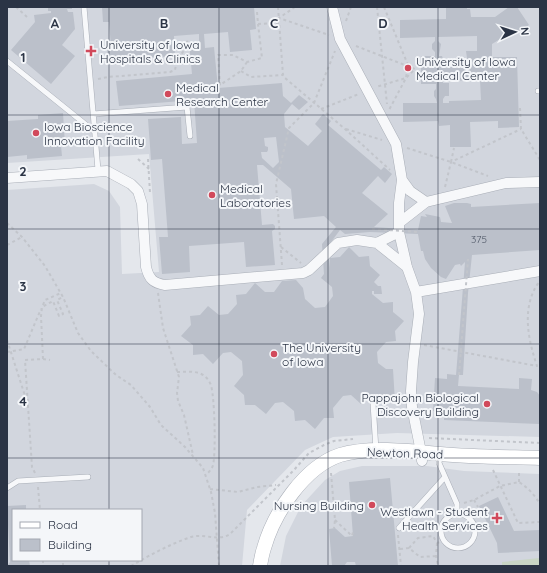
<svg xmlns="http://www.w3.org/2000/svg" width="547" height="573" font-family="Quicksand,sans-serif">
	<rect width="100%" height="100%" fill="#e4e7ec"/>
	<path fill="#d2d6de" fill-rule="evenodd" d="M7 7H540V437L397 433 333 437 305 450 247 510 242 566H7V190L94 184 109 191 120 207 122 274 159 272 149 154 7 163ZM13 510H141V560H13Z
		M362 466H427L464 471 540 474V566H280L286 536 301 506 325 480 340 471Z"/>
	<path fill="#c9d6c5" d="M540 558V566H502V562Z"/>
	<path fill="#bbc0ca" fill-rule="evenodd" d="M48 7H72V9H67L68 12H73L75 29 62 45 75 56 51 84 11 50 35 22 34 15 51 13V11H48Z
		M102 7H254L256 29 250 30 252 50 230 52 228 32 204 34 205 48 214 47 218 88 282 83 283 96 291 103 299 95 308 102 299 110 292 104 284 114 285 127 308 146 322 131 315 124 323 114 331 121 328 125 381 170 384 167 392 174 385 183 378 176 362 193 388 214 374 227 418 230 421 216 427 217 425 214 440 217 441 222 452 223 445 206 454 203H467L471 204V207L540 203V250L472 255 468 293 463 375H459L458 386 519 389V378L532 379 531 390 537 392 540 396 539 424 444 420V411H433L435 378 447 379V374L456 375 465 262 461 266 460 264 455 265 446 279 441 277 431 268 425 259 423 251H421L418 234 370 232 345 234 340 230 328 246 330 268V258L340 257 349 247 359 257 369 256 370 266 380 275 374 282 378 286H381L382 294H374V291H372V294L383 303 393 302V312L404 321 395 331 396 341 386 342 377 352 378 363 386 369H393L395 402 385 403V398L365 400 361 404 351 395 343 396 333 408 334 418H324L315 429 305 420 295 421 294 411 283 402 275 403 266 414 255 405H245L244 395 234 386 243 375 242 361 231 352 223 353 213 364 203 354 193 355V345L181 336 191 325 190 316 200 315 208 306 219 315 228 314 237 304 236 295 246 294 255 283 265 292H274L282 281 296 280 303 288 305 299 315 308 325 307 333 296 332 287 321 278 324 274 322 244 336 227 324 216 294 219 291 189 263 165H257L262 225 273 224 275 226V229L272 231 275 265 246 267 244 242 189 246 190 272 162 274 159 237H168L162 159 151 160 148 119 181 117 182 144 197 143 194 100 119 106 116 81 192 74 189 42 199 41V34L174 36 175 56 108 61 107 48 111 47 109 22H103ZM276 137 279 162 273 168 262 158 261 152H267L268 150V147L265 146 264 138Z
		M446 7H467V9H470L471 17H495L509 7H517L529 25 512 36 510 33 492 44V57H517L519 127 498 128V121L470 122 471 147H450V125L439 126 438 121 403 122V103H437L436 99 434 96V91L436 89V84H421V56H435V52L432 49V44L435 41V37L400 38V20L446 19ZM477 36V51H466L467 58 443 59 442 56H439L441 44 438 41V37ZM480 80 481 100 449 101V103H443V99L445 96H449V83H443V81Z
		M63 113 65 145 61 146 62 156 27 159V155L7 157V121L38 119V115Z
		M390 478 398 566H356L355 562H347L344 566H332L329 529 335 528 345 537 353 536 349 482Z
		M498 497 514 531 540 530V551L498 553 497 543 479 506Z
		M26 505V510H13V560H29L30 566H7L10 562 7 506Z"/>
	<g fill="none" stroke-linecap="round" stroke-linejoin="round">
		<g stroke="#a9aeb7" stroke-width="6">
			<path id="lane" d="M84 7 98 170
				M7 61 95 132
				M538 91H540
				M93 114 187 107 190 136
				M373 403 376 450
				M440 455 439 463 457 504V513
				M7 488 18 481 88 477
				M441 531a17 17 0 1 1 34 0a17 17 0 1 1-34 0Z
				M399 528 445 477"/>
		</g>
		<g stroke="#a9aeb7" stroke-width="11">
			<path id="street" d="M332 7 340 39 396 144 402 180 399 203V232L407 267 416 292 419 314 413 362 411 391 412 407 421 452 422 461
				M7 178 107 171 131 184 138 191 142 204 146 267C149 279 153 283 165 285L303 273 309 270 338 243 357 240 377 243 407 267
				M402 180 410 191 426 202
				M399 223 426 202 506 183 540 182
				M377 243 399 232
				M416 292 540 271"/>
		</g>
		<g stroke="#a9aeb7" stroke-width="15">
			<path id="secondary" d="M260 566C261 560 262 554 264 548 274 513 304 467 340 455 368 446 411 451 440 454 473 457 507 457 540 458"/>
		</g>
		<path stroke="#c2c5cb" stroke-width="2" stroke-dasharray="3 3" stroke-linecap="butt" d="M16 7 27 17
			M278 7 283 75 285 78 345 129 390 170
			M295 7 279 18 329 35
			M377 7 387 104
			M384 7 408 65 406 78 389 110
			M257 12 258 24 279 23
			M346 21 351 7
			M356 46 415 69 406 78 376 87
			M247 62 241 71 220 85 218 55H233L247 62 262 58 258 24
			M241 71 251 77 283 75
			M98 79 108 77 170 72 175 70 177 60 188 45 187 40
			M520 108 521 129 540 160
			M321 109 359 94
			M346 129 382 140
			M407 148 451 162 488 176
			M138 159 149 169
			M148 159 150 193
			M451 162 454 148
			M445 187 451 162 521 129
			M7 223 22 237 45 266 63 297 78 333 91 351 116 375 131 385 150 407 161 425 185 447 203 468 211 492 215 513 219 566
			M7 245 22 237
			M281 247 301 263
			M282 265 276 184 289 128 314 103 335 51
			M158 293 163 328 179 377 177 393 178 401 184 415 193 455
			M43 305 45 300 61 293
			M7 340 27 402
			M424 345 537 366C528 339 521 307 539 282
			M7 352 24 349 41 309
			M43 359 50 360
			M177 372C190 372 203 369 210 383 215 391 216 455 213 465 212 469 209 472 206 475
			M429 438 540 443
			M493 470 518 523 540 522
			M35 473 32 467 25 360 43 359 41 316 42 307 53 301 59 316 63 314 57 300 63 297
			M331 473 335 520 334 528
			M519 482V472
			M38 487 40 510
			M210 489 238 492 257 487 276 485
			M474 500 478 507
			M464 503 474 500 500 486 519 482C528 488 534 494 540 504
			M335 520 352 536 353 532
			M398 535 401 566
			M437 543 436 556 438 566
			M409 548 418 538 433 536 437 543 443 541
			M400 549 409 548 420 557 436 556
			M43 560V566
			M63 566V562
			M131 566C150 555 170 544 191 537 205 533 218 542 230 534L294 470 309 453 324 445 334 441 353 439"/>
		<use href="#lane" stroke="#f7f8fa" stroke-width="5"/>
		<use href="#street" stroke="#f7f8fa" stroke-width="10"/>
		<use href="#secondary" stroke="#fff" stroke-width="14"/>
		<path stroke="#c2c5cb" stroke-width="2" stroke-dasharray="3 3" stroke-linecap="butt" d="M372 229 418 232
			M459 375 468 259"/>
	</g>
	<path fill="none" stroke="#2b3445" stroke-width="1" stroke-opacity="0.55" d="M109 7V510M219 7V566M328 7V566M438 7V566M7 115H540M7 229H540M7 344H540M7 458H540M109 560V566"/>
	<g fill="#d1495b" stroke="#f4f6f9" stroke-width="1.5">
		<path d="M89 45h4v4h4v4h-4v4h-4v-4h-4v-4h4z"/>
		<circle cx="408" cy="68" r="4"/>
		<circle cx="168" cy="94" r="4"/>
		<circle cx="36" cy="133" r="4"/>
		<circle cx="212" cy="195" r="4"/>
		<circle cx="274" cy="354" r="4"/>
		<circle cx="487" cy="404" r="4"/>
		<circle cx="372" cy="505" r="4"/>
		<path d="M495 512h4v4h4v4h-4v4h-4v-4h-4v-4h4z"/>
	</g>
	<g text-anchor="middle" dominant-baseline="central" stroke-width="4" stroke-linejoin="round" paint-order="stroke">
		<g font-size="10" fill="#4f5766">
			<text x="479" y="239">375</text>
		</g>
		<g font-size="12" fill="#2b3445" stroke="#f4f6f9" text-anchor="start">
			<text x="100" y="44">University of Iowa<tspan x="100" dy="14">Hospitals &amp; Clinics</tspan></text>
			<text x="416" y="61">University of Iowa<tspan x="416" dy="14">Medical Center</tspan></text>
			<text x="176" y="87">Medical<tspan x="176" dy="14">Research Center</tspan></text>
			<text x="44" y="126">Iowa Bioscience<tspan x="44" dy="14">Innovation Facility</tspan></text>
			<text x="220" y="188">Medical<tspan x="220" dy="14">Laboratories</tspan></text>
			<text x="282" y="347">The University<tspan x="282" dy="14">of Iowa</tspan></text>
			<text x="479" y="397" text-anchor="end">Pappajohn Biological<tspan x="479" dy="14">Discovery Building</tspan></text>
			<text x="364" y="505" text-anchor="end">Nursing Building</text>
			<text x="488" y="511" text-anchor="end">Westlawn - Student<tspan x="488" dy="14">Health Services</tspan></text>
		</g>
		<g font-size="12" fill="#2b3445" stroke="#f4f6f9">
			<text transform="translate(405 453) rotate(2)">Newton Road</text>
		</g>
	</g>
	<g font-size="13" text-anchor="middle" font-weight="bold" fill="#2b3445" stroke="#f4f6f9" stroke-width="4" stroke-linejoin="round" paint-order="stroke">
		<text x="55" y="28">A</text>
		<text x="164" y="28">B</text>
		<text x="274" y="28">C</text>
		<text x="383" y="28">D</text>
		<text x="23" y="62">1</text>
		<text x="23" y="176">2</text>
		<text x="23" y="291">3</text>
		<text x="23" y="406">4</text>
	</g>
	<rect width="547" height="573" fill="none" stroke="#2b3445" stroke-width="16"/>
	<rect x="12" y="509" width="130" height="52" fill="#f4f6f9" stroke="#a4a8b1"/>
	<rect x="20" y="522" width="20" height="6" fill="#ffffff" stroke="#a4a8b1"/>
	<text x="48" y="529" font-size="12" fill="#2b3445">Road</text>
	<rect x="20" y="539" width="20" height="12" fill="#bbc0ca" stroke="#a4a8b1"/>
	<text x="48" y="549" font-size="12" fill="#2b3445">Building</text>
	<g transform="translate(515 32) rotate(86)" stroke="#f4f6f9" stroke-width="3" paint-order="stroke">
	<path d="M0-3L7 15L0 10L-7 15Z" fill="#2b3445"/>
	<text y="-6" font-size="11" font-weight="bold" text-anchor="middle" fill="#2b3445">N</text>
	</g>
</svg>
